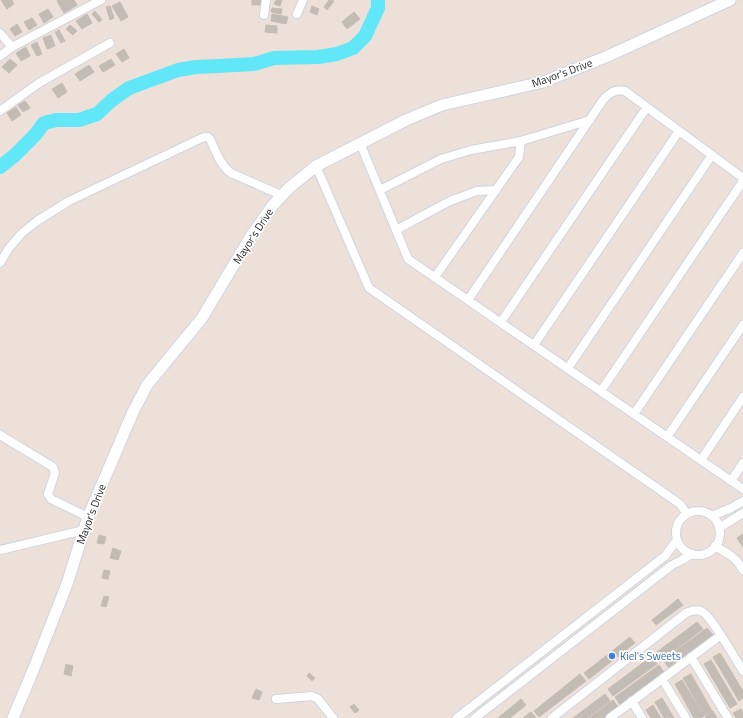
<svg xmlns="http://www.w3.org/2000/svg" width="743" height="718" font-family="'Titillium Web',sans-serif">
	<rect width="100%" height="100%" fill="#ece0d8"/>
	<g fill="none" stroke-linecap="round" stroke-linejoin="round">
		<path stroke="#61e7f8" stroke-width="14" d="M0 167 15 155 35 135 44 123 56 120H79L97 114 112 100 129 88 178 70 196 67 219 66 254 64 274 58 318 57 337 54 353 48 365 36 378 8V0"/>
	</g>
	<path fill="#c3bcb4" stroke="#c7bcb2" d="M1 0H12L14 4 7 9Z
		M58 0H74L77 5 64 13 57 1Z
		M252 0H263V5H252Z
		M276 0H282L280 6 274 4Z
		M329 0 334 1 327 10 324 7Z
		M120 2 128 17 121 21 112 6Z
		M110 6 114 18 110 20 106 7Z
		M312 6 319 9 317 15 310 12Z
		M272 8 282 9 281 14 271 12Z
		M48 9 53 17 44 23 39 14Z
		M95 11 102 20 99 22 92 14Z
		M354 12 360 19 347 29 342 22Z
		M87 14 92 23 82 29 76 21Z
		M272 14 288 17 286 24 271 21Z
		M32 18 37 25 29 30 24 22Z
		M17 24 22 32 15 36 10 29Z
		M70 25 77 31 73 35 66 29Z
		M266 25 277 26V33L265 32Z
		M59 30 65 41 61 43 55 32Z
		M51 35 55 46 47 49 43 38Z
		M37 42 42 54 37 56 31 45Z
		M26 47 30 56 21 61 16 53Z
		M124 49 129 58 122 62 116 54Z
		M10 59 17 65 9 73 2 67Z
		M111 59 115 65 103 72 99 66Z
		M89 65 94 72 80 81 75 74Z
		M62 83 67 92 58 98 52 89Z
		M25 101 30 108 23 112 18 105Z
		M16 107 21 115 12 121 7 113Z
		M743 534V547L737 538Z
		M99 535 106 537 104 544 97 543Z
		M113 548 121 551 118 560 110 558Z
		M104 570 110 571 108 579 102 578Z
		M104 596 109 597 106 607 101 606Z
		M678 599 683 605 656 625 652 620Z
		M697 622 703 629 659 662 653 655Z
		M707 628 713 635 669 668 663 660Z
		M630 637 635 643 589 679 584 673Z
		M720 653 743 691V698L739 701 713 657Z
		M652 656 657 664 613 696 608 689Z
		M711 660 737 704 730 708 704 664Z
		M66 664 73 666 71 676 64 674Z
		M659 665 664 672 620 705 615 697Z
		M309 673 315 678 312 681 307 676Z
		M580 674 586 681 539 717 534 711Z
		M691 674 712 711 704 715 683 678Z
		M682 680 704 716 701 718H694L675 684Z
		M256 689 262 692 259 700 252 698Z
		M605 694 610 701 587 718H573Z
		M662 698 674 718H664L655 702Z
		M521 699 526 705 510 718H498Z
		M613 700 618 707 604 718H589Z
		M354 704 359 710 355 713 350 707Z
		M653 705 661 718H651L646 710Z
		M741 709 743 713V718H736L733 713Z
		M713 711 717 718H706L705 716Z
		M531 712 536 718H523Z"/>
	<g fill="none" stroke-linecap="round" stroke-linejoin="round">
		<g stroke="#cdd5e3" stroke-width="10">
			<path id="street" d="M297 14 303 0
				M264 15 266 0
				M0 33 12 47
				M0 56 12 47 101 0
				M0 111 39 83 110 43
				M360 143 408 259 743 489
				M316 166 369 288 680 504 687 514
				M380 190 441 159 471 150 521 141 590 120
				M396 230 450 201 477 191 496 190
				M0 263 9 248 22 233 37 221 69 201 204 137H208L210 139C216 151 220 165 231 173L281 195
				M435 277 519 157 521 141
				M468 300 603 100C609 93 616 88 625 91L743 178
				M501 322 647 107
				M534 345 679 131
				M568 368 712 155
				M601 391 743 181
				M634 414 743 253
				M0 435 53 467 55 473 48 494 51 499 88 517
				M667 437 743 325
				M701 460 743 397
				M731 481 743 463
				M676 533a22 22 0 1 1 44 0a22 22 0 1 1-44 0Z
				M712 516 731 508 743 501
				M719 528 743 513
				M715 546C728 554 736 557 743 570
				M0 550 84 530
				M691 657 728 718
				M662 679 686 718
				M276 699 312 696 318 699 333 718
				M632 701 642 718
				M457 718 665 556 677 540
				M475 718 672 565 682 560 692 554
				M552 718 686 613C691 611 696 609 701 611 711 615 736 660 743 671
				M610 718 721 635"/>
		</g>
		<g stroke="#cdd5e3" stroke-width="13">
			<path id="secondary" d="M13 718 32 673 67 584 88 517 133 412 147 385 202 318 251 236 273 205 289 188 316 166 406 120 442 105 543 82 608 56 730 0"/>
		</g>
		<use href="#street" stroke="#fff" stroke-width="8"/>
		<use href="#secondary" stroke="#fff" stroke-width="11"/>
	</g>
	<circle fill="#3f7fe0" stroke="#fff" stroke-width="1.5" cx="612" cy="656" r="4"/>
	<g text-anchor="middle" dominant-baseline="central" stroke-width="3.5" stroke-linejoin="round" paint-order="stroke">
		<g font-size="11" fill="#282828" stroke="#fff">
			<text transform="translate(562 73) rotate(-20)">Mayor's Drive</text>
			<text transform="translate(253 236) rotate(-57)">Mayor's Drive</text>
			<text transform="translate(91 514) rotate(-69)">Mayor's Drive</text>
		</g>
		<g font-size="11" fill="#366cbe" stroke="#fff" text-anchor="start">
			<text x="620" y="656">Kiel's Sweets</text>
		</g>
	</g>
</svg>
